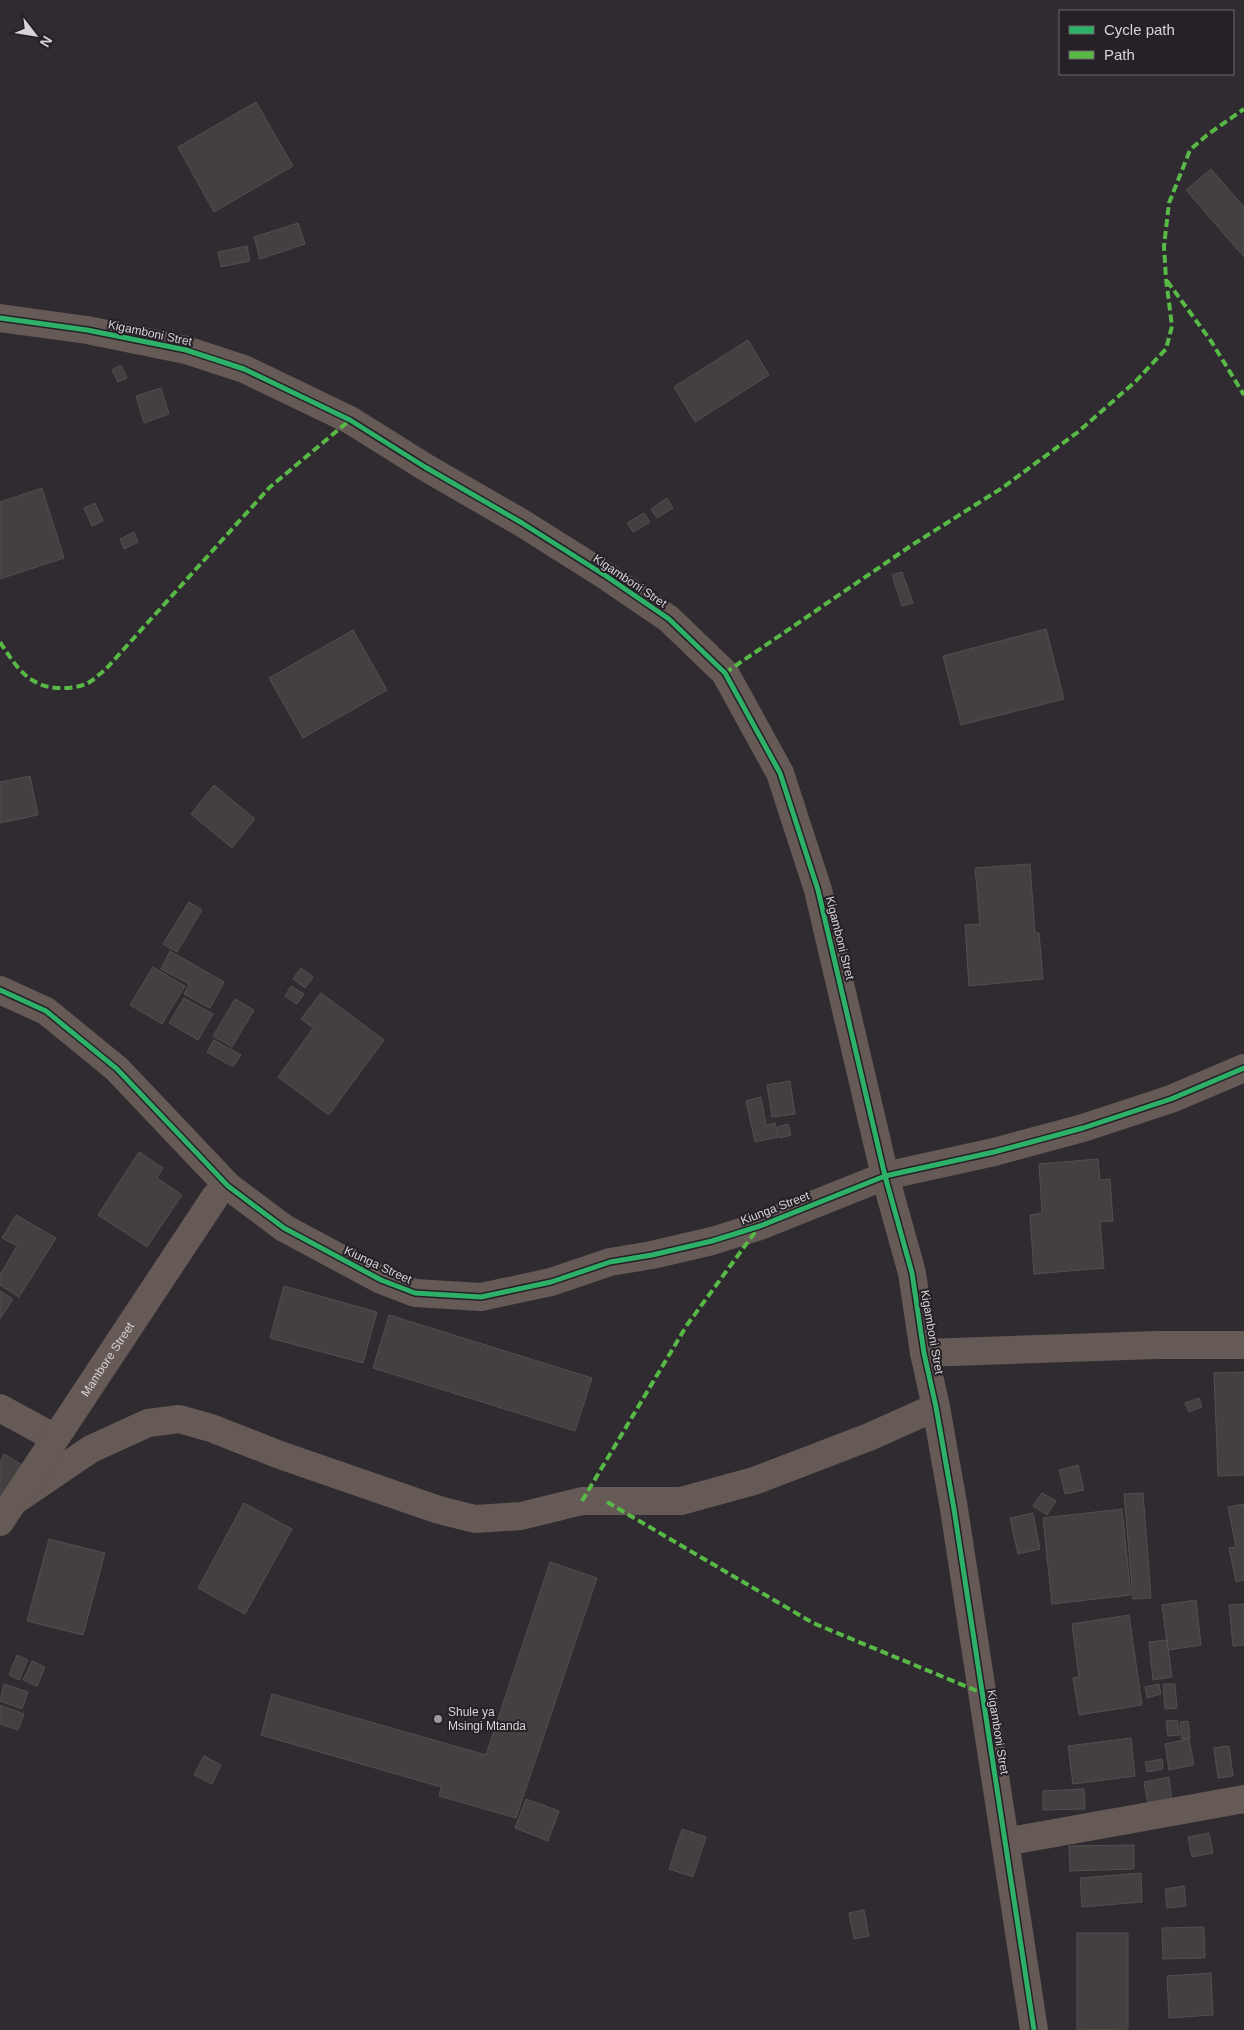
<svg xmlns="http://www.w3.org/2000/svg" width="1244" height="2030" font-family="Helvetica,sans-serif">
	<rect width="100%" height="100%" fill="#2f2b30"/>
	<path fill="#444042" stroke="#524f50" d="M256 102 293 166 214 212 178 147Z
		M1211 169 1244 207V257L1186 190Z
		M298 223 305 244 260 259 254 237Z
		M247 246 250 261 221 267 218 252Z
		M748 340 769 375 695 422 674 387Z
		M121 365 127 378 118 382 112 370Z
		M161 388 169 414 144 423 136 396Z
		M42 488 64 558 0 579V502Z
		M667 498 673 508 657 518 651 509Z
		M95 503 103 521 92 526 84 508Z
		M644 513 650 522 633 532 627 523Z
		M134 532 138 542 124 549 120 539Z
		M902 572 913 603 902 606 892 575Z
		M1046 629 1064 699 961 725 943 656Z
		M353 630 387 690 303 738 269 678Z
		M30 776 38 815 0 823V782Z
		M214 785 255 819 232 848 191 814Z
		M1030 864 1035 933H1039L1043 979 969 986 965 925 980 924 975 868Z
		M189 902 202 910 177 952 163 944Z
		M170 951 224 982 210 1008 184 994 189 984 161 969Z
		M153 967 185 986 162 1024 130 1005Z
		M301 968 313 977 305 988 293 979Z
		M291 986 304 994 297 1004 285 996Z
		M321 993 384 1040 329 1115 278 1077 313 1028 301 1019Z
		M184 998 213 1014 198 1040 169 1023Z
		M235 999 254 1010 232 1047 213 1036Z
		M214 1040 241 1055 233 1067 207 1052Z
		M790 1081 795 1114 772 1117 767 1085Z
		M761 1097 766 1125 775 1123 778 1137 755 1142 746 1101Z
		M788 1124 791 1135 780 1138 777 1127Z
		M139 1152 163 1168 157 1178 182 1195 147 1247 98 1215Z
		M1098 1159 1100 1180 1110 1179 1113 1221 1100 1222 1104 1268 1034 1274 1030 1215 1042 1213 1039 1164Z
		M16 1215 56 1238 19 1297 0 1285V1275L17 1246 2 1238Z
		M284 1286 377 1312 363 1363 270 1338Z
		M0 1291 13 1299 0 1319Z
		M389 1315 592 1378 575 1431 373 1368Z
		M1244 1372V1475L1218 1476 1214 1373Z
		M1199 1398 1202 1407 1189 1412 1185 1403Z
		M4 1454 22 1465 4 1497 0 1494V1462Z
		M1078 1465 1084 1490 1065 1494 1059 1470Z
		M1042 1493 1056 1501 1047 1515 1033 1506Z
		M1143 1493 1151 1598 1133 1599 1124 1494Z
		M244 1503 292 1529 245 1614 198 1588Z
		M1244 1504V1580L1236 1582 1229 1548 1236 1547 1228 1507Z
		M1122 1509 1131 1595 1052 1604 1043 1518Z
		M1033 1513 1040 1549 1018 1554 1010 1518Z
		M49 1539 105 1553 83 1635 27 1621Z
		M550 1562 597 1578 516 1818 439 1796 441 1787 261 1735 272 1694 486 1755Z
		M1196 1600 1201 1645 1168 1650 1162 1605Z
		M1244 1604V1645L1233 1646 1229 1605Z
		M1129 1615 1142 1705 1079 1715 1073 1678 1079 1677 1072 1624Z
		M1167 1640 1172 1677 1153 1680 1149 1642Z
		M17 1655 28 1660 19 1680 9 1675Z
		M32 1661 45 1667 37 1686 23 1680Z
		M4 1684 28 1692 22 1709 0 1701Z
		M1159 1684 1161 1694 1147 1698 1145 1687Z
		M1163 1684H1175L1177 1708 1165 1709Z
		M0 1705 24 1714 18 1730 0 1724Z
		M1177 1720 1180 1735 1168 1736 1166 1721Z
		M1188 1721 1190 1738 1182 1739 1180 1722Z
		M1131 1738 1135 1776 1073 1784 1068 1746Z
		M1189 1739 1194 1765 1169 1770 1165 1744Z
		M1229 1746 1233 1776 1218 1778 1214 1748Z
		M204 1756 221 1765 212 1784 194 1775Z
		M1162 1759 1163 1769 1147 1772 1145 1762Z
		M1169 1777 1172 1801 1148 1805 1144 1782Z
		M1084 1789 1085 1809 1043 1810V1791Z
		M526 1799 559 1811 548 1841 515 1828Z
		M682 1829 706 1837 693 1877 669 1869Z
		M1209 1833 1213 1853 1192 1857 1188 1837Z
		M1134 1845V1869L1070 1871 1069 1846Z
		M1141 1873 1142 1902 1082 1907 1080 1878Z
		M1184 1886 1186 1906 1167 1908 1165 1889Z
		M864 1910 869 1936 854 1939 849 1913Z
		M1204 1927 1205 1958 1163 1959 1162 1928Z
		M1077 1933H1128V2029L1077 2030Z
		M1211 1973 1213 2015 1169 2018 1167 1976Z"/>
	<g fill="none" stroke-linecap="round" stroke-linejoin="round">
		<g stroke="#655a55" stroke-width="28">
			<path d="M0 318 87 330 186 350 244 369 350 420 425 467 522 523 606 576 669 619 725 673 780 773 818 890 885 1176 912 1273 924 1353 936 1407 954 1509 1034 2030"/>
			<path d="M0 990 46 1011 117 1069 228 1186 284 1228 381 1280 415 1293 481 1297 551 1282 610 1262 652 1255 712 1241 760 1226 885 1176 994 1152 1083 1128 1171 1099 1244 1068"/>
			<path d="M924 1353 1157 1345H1244"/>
			<path d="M0 1408 55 1438"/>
			<path d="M13 1502 91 1449 148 1423 179 1419 211 1428 280 1455 439 1510 475 1519 521 1516 582 1501H681L754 1481 869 1437 936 1407"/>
			<path id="s1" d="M0 1522 215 1197"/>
			<path d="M1005 1842 1244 1799"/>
		</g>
		<path stroke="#58b947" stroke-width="4" stroke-dasharray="8 4" stroke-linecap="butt" d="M1167 281 1211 341 1244 395
			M0 642C16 667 30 689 63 688 70 688 79 687 86 684 93 681 99 674 105 670L270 487 350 420
			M725 673 912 545 1002 488 1078 432 1136 381 1166 349 1172 326 1166 279 1164 246 1169 203 1190 150 1207 135 1244 109
			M582 1501 687 1325 758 1228
			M607 1502 813 1623 982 1693"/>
		<g stroke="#262027" stroke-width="8">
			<path id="cycleway" d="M0 318 87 330 186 350 244 369 350 420 425 467 522 523 606 576 669 619 725 673 780 773 818 890 885 1176 912 1273 924 1353 936 1407 954 1509 1034 2030
				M0 990 46 1011 117 1069 228 1186 284 1228 381 1280 415 1293 481 1297 551 1282 610 1262 652 1255 712 1241 760 1226 885 1176 994 1152 1083 1128 1171 1099 1244 1068"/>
		</g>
		<use href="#cycleway" stroke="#2db169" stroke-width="5"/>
	</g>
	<circle fill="#9c989d" stroke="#262027" stroke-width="2" cx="438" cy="1719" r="5"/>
	<g text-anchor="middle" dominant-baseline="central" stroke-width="4" stroke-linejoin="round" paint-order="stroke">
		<g font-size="12" fill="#d7d3d7" stroke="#262027">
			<text transform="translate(150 333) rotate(12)">Kigamboni Stret</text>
			<text transform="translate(630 581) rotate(34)">Kigamboni Stret</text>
			<text transform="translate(840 938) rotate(76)">Kigamboni Stret</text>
			<text transform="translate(775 1208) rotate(-21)">Kiunga Street</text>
			<text transform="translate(378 1265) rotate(25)">Kiunga Street</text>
			<text transform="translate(932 1332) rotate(80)">Kigamboni Stret</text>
			<text stroke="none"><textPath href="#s1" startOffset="195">Mambore Street</textPath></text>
			<text transform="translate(998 1732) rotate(81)">Kigamboni Stret</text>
		</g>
		<g font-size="12" fill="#d7d3d7" stroke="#262027" text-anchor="start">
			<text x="448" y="1712">Shule ya<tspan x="448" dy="14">Msingi Mtanda</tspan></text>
		</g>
	</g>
	<rect x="1059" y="10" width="175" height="65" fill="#262027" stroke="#6d686d"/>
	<rect x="1069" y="26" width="25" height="8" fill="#2db169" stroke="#6d686d"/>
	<text x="1104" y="35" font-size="15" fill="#d7d3d7">Cycle path</text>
	<rect x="1069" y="51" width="25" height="8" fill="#58b947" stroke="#6d686d"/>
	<text x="1104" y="60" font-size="15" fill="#d7d3d7">Path</text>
	<g transform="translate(35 35) rotate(121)" stroke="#262027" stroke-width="4" paint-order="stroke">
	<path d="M0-4L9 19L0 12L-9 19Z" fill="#d7d3d7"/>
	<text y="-8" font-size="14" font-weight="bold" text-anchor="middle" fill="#d7d3d7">N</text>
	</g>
</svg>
